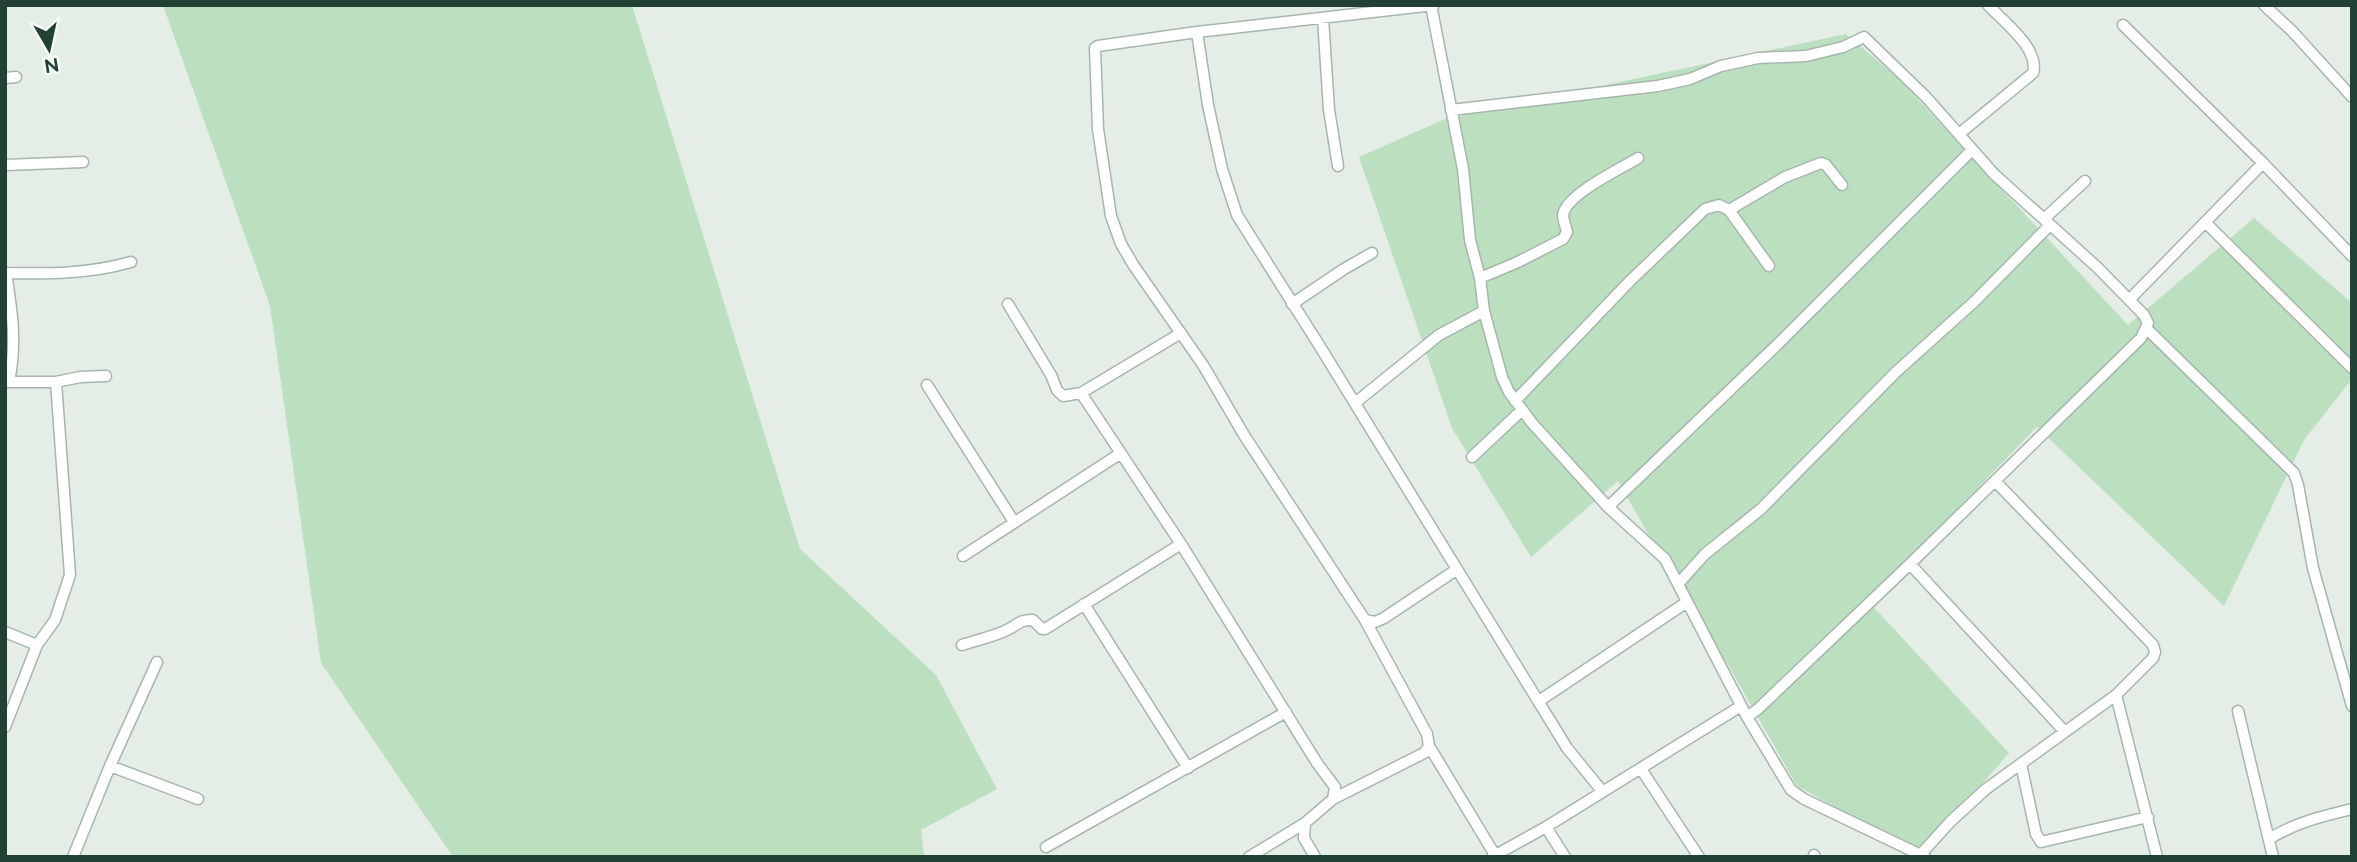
<svg xmlns="http://www.w3.org/2000/svg" width="2357" height="862" font-family="Raleway,sans-serif">
	<rect width="100%" height="100%" fill="#e4eee7"/>
	<path fill="#bcdfc0" d="M163 5H632L800 549 936 675 997 789 921 830 924 857H453L321 663 270 306Z
		M1846 34 1899 79 2128 325 2254 218 2352 303V379L2304 440 2224 606 2037 427 1868 601 2009 753 1921 854 1797 786 1727 663 1687 602 1618 481 1531 557 1452 428 1359 157 1445 119Z"/>
	<g fill="none" stroke-linecap="round" stroke-linejoin="round">
		<g stroke="#a6b6ad" stroke-width="13">
			<path id="minor" d="M1431 5 1463 169 1470 240 1480 278 1484 311 1502 377 1509 392 1532 423 1608 507 1665 559 1747 717 1791 790 1804 799 1925 857
				M1434 5 1197 32 1208 105 1222 169 1237 215 1319 345 1567 748 1602 791
				M2264 5 2292 31 2352 97
				M1323 18 1329 110 1338 166
				M2123 25 2263 163 2352 256
				M1197 32 1098 46 1095 48 1098 129 1111 216 1121 244 1134 266 1203 365 1244 435 1365 620 1375 622 1384 618 1456 570
				M5 78 16 77
				M1451 110 1658 86 1690 79 1721 66 1758 58 1806 56 1843 47 1864 37 1926 97 1994 174 2098 268 2144 315 2148 323 2141 338 1910 564 1758 709 1747 717
				M1959 134 2033 73C2040 49 2004 22 1988 5
				M5 165 83 162
				M1729 210 1785 177 1821 163 1826 165 1842 185
				M2045 218 2085 181
				M2205 222 2352 368
				M5 273C48 274 89 274 131 262
				M6 273C12 312 17 342 9 382
				M1480 278 1518 262 1563 239 1567 232C1566 227 1563 220 1563 215 1566 194 1621 169 1638 158
				M2130 299 2263 163
				M1008 304 1051 375 1057 390 1063 396 1081 393
				M1292 304 1344 269 1372 253
				M2146 328 2294 473 2298 485 2313 568 2352 706
				M1181 333 1081 393 1181 544 1317 763 1335 787 1333 799 1305 823 1304 838 1315 857
				M5 382H56L80 377 106 376
				M927 385 1014 522
				M1515 401 1630 281 1705 209 1719 205 1729 210 1769 266
				M1355 403 1439 335 1484 311
				M1472 457 1522 410
				M1608 507 1781 341 1972 150
				M963 556 1121 453
				M1910 564 2065 732
				M1678 584 1705 554 1761 509 1896 372 1975 301 2050 225
				M1084 604 1188 768
				M5 632 37 645
				M962 645C976 640 993 637 1007 630 1017 625 1021 619 1033 620L1042 629H1045L1181 544
				M2116 695 2157 857
				M1539 701 1687 602
				M2238 711 2273 857
				M5 727 37 645 55 620 70 575 56 382
				M1429 746 1495 855
				M2021 764 2036 834 2041 842 2148 817
				M110 766 198 799
				M1641 769 1699 857
				M1333 799 1424 753 1429 746 1427 734 1365 620
				M1546 827 1565 857
				M2269 839C2294 823 2323 816 2352 809
				M1046 847 1286 712
				M1921 854 1951 821 1986 789 2116 695 2153 658 2155 652 2153 645 1995 481
				M1814 855 1815 857
				M73 857 110 766 157 662
				M1249 857 1305 823
				M1492 857 1546 827 1741 706"/>
		</g>
		<use href="#minor" stroke="#fff" stroke-width="10"/>
	</g>
	<rect width="2357" height="862" fill="none" stroke="#224033" stroke-width="14"/>
	<g transform="translate(49 49) rotate(171)" stroke="#f4faf6" stroke-width="5" paint-order="stroke">
	<path d="M0-5L12 26L0 18L-12 26Z" fill="#224033"/>
	<text y="-10" font-size="19" font-weight="bold" text-anchor="middle" fill="#224033">N</text>
	</g>
</svg>
